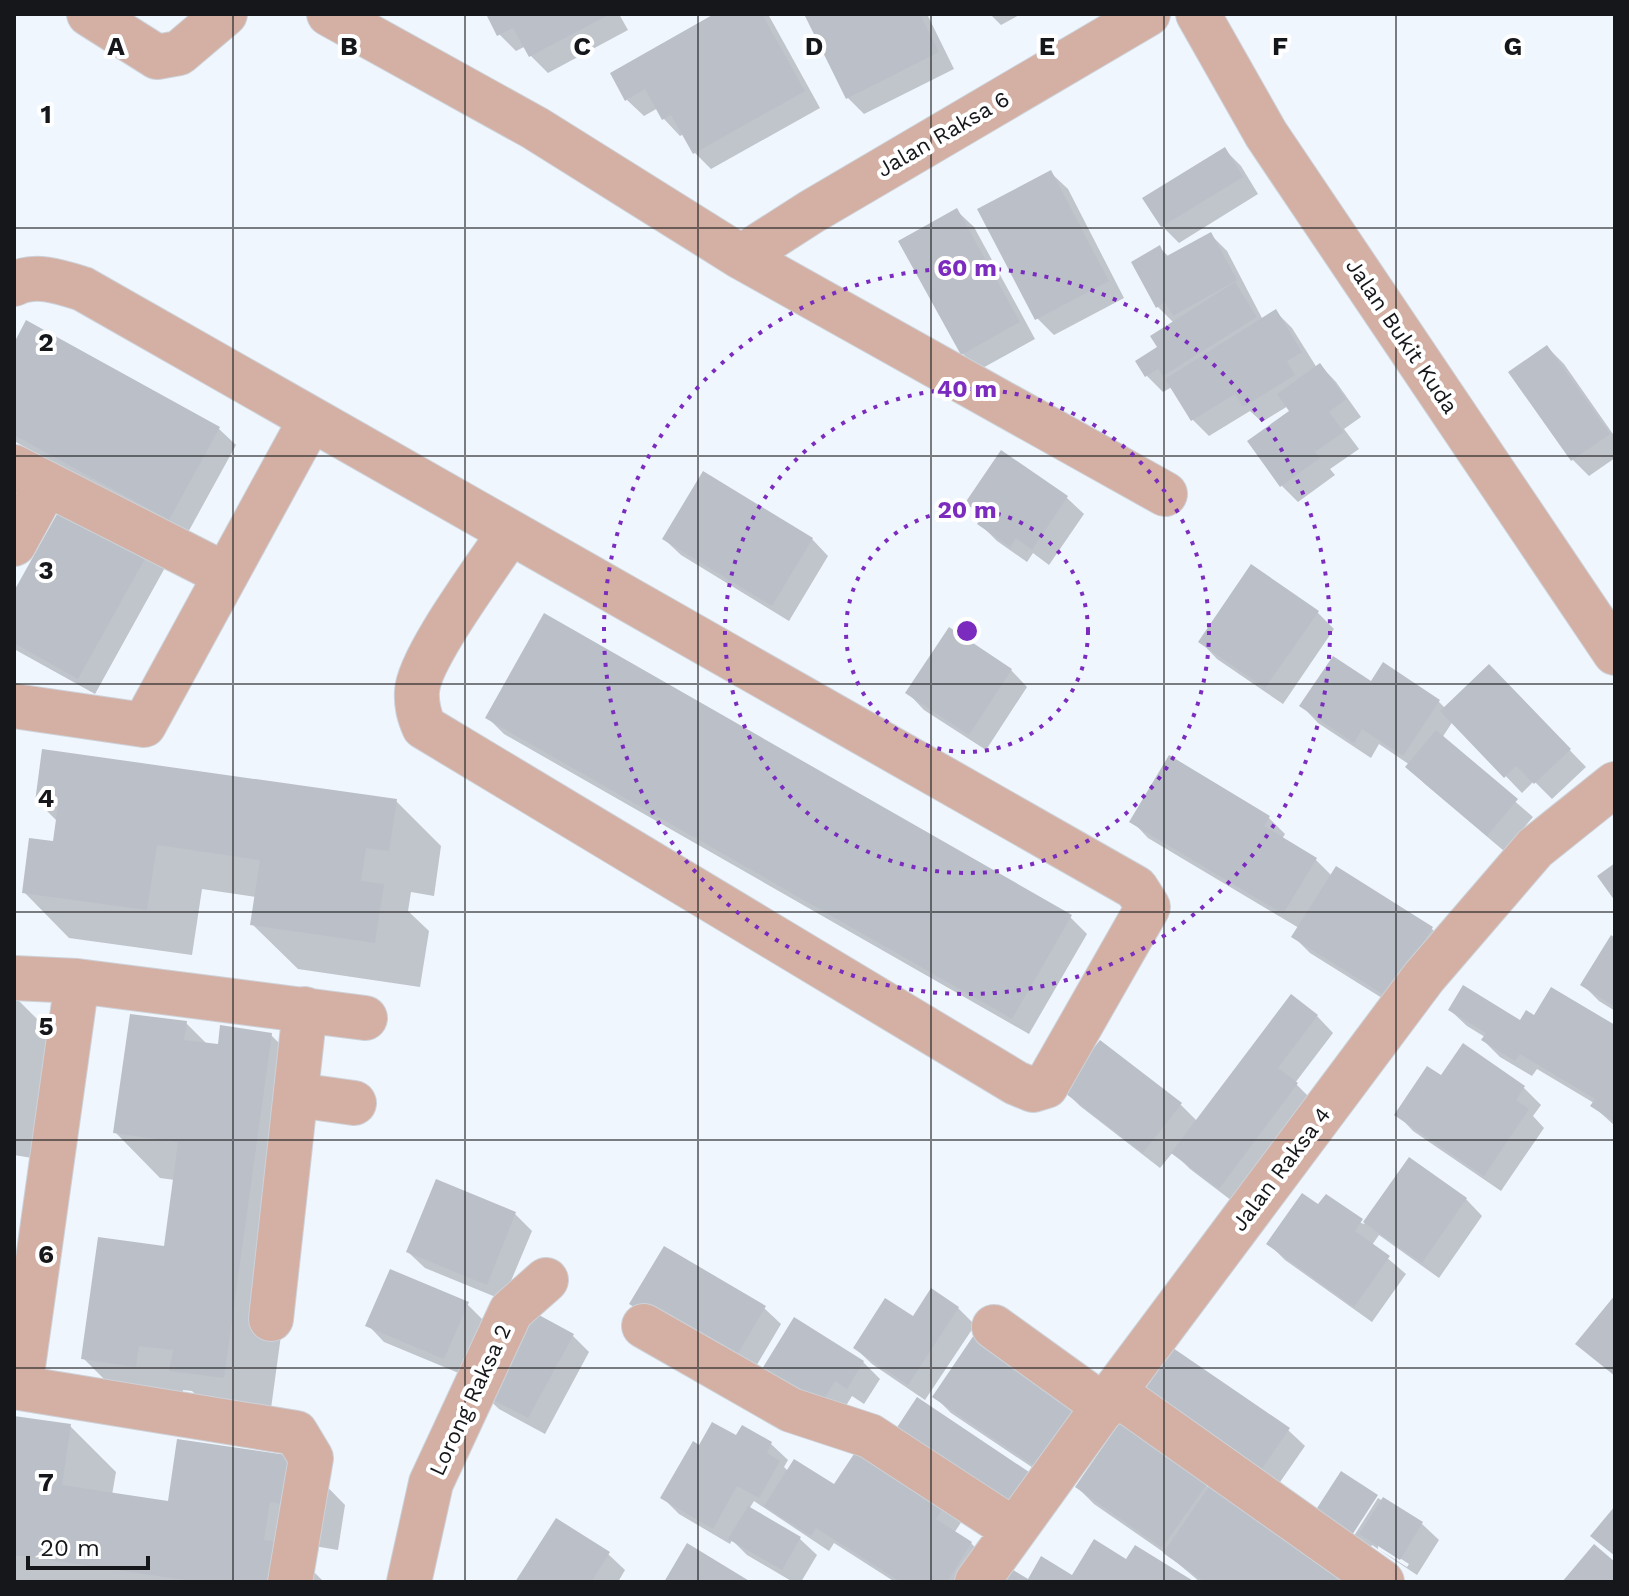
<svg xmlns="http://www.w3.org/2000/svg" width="1629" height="1596" font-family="'Work Sans',sans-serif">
	<rect width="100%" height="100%" fill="#f0f6fe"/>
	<path fill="#0003" fill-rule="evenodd" d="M488 14H619L628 30 548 73 531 56 526 46 516 51 499 34Z
		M718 14H768L820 108 711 169 694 152 684 134 680 136 664 119 658 108 644 116 627 100Z
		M806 14H927L954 69 864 114 848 98Z
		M990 14H1021L1001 25Z
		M1224 149 1241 166 1258 194 1179 243 1162 226Z
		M1051 173 1068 189 1124 298 1054 335 1037 318Z
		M957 211 974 227 1035 339 979 370 962 353Z
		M1210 234 1227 251 1263 320 1276 312 1292 328 1317 368 1320 365 1336 382 1361 417 1344 429 1359 449 1330 469 1335 475 1298 502 1282 486 1292 411 1288 406 1262 422 1250 411 1209 436 1193 420 1172 387 1163 392 1147 376 1174 323 1157 306 1160 248 1169 257Z
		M27 323 219 429 236 445 186 536 14 441V347Z
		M1547 347 1564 364 1615 437V458L1589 476 1572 459Z
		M1001 453 1067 498 1084 514 1049 565 1033 553 1027 562 997 541 980 524 984 519 967 503Z
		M67 501 167 564 95 694 14 649V595Z
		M664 539H812L828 556 789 621 681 555Z
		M1317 612 1334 629 1283 704 1217 659 1201 642Z
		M1011 670 1027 687 986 750 924 710 908 693Z
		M1371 684 1438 701 1446 709 1506 684 1586 767 1552 799 1534 781 1522 793 1453 721 1442 738 1533 817 1504 851 1425 784 1408 767 1410 765 1379 744 1371 758 1318 723 1302 706Z
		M487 717 1070 917 1087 934 1029 1034 504 734Z
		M37 801H396L441 846 434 896 411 892 408 911 429 931 420 987 298 969 252 924 256 897 202 889 192 955 69 938 24 892 54 843 58 822Z
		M1269 818 1285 834 1282 839 1315 859 1332 876 1336 869 1432 929 1448 945 1406 1013 1310 953 1294 937 1299 928 1148 838 1132 821Z
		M1615 940V1011L1599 1001 1582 984Z
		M14 996 56 1038 38 1159 14 1155Z
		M1450 1010 1521 1022 1535 1018 1615 1028V1126L1593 1106 1594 1103 1537 1069 1532 1076 1500 1057 1483 1040 1485 1037 1467 1026Z
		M1317 1016 1333 1033 1295 1083 1313 1101 1236 1204 1190 1169 1173 1152 1160 1168 1080 1106 1064 1090 1101 1042 1181 1105 1197 1121Z
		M186 1023 208 1045 219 1046 271 1035 316 1080 269 1423 217 1416 192 1391 183 1390 180 1411 129 1404 83 1358 166 1248 175 1180 160 1178 115 1132Z
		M1463 1046 1524 1088 1541 1105 1533 1116 1544 1128 1501 1191 1413 1131 1397 1114 1442 1078Z
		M1409 1160 1466 1199 1482 1216 1439 1278 1379 1235 1372 1245 1406 1274 1372 1322 1285 1260 1269 1244 1318 1207 1364 1224Z
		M515 1214 532 1231 503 1300 425 1268 408 1252Z
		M932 1290 958 1308 975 1325 925 1400 872 1364 855 1348 913 1319Z
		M467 1304 484 1321 461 1374 384 1342 368 1325Z
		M764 1308 781 1324 748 1380 648 1320Z
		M572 1335 589 1352 545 1434 499 1409 482 1393Z
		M863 1362 880 1379 864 1404 852 1396 837 1420 781 1385Z
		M935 1397 1082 1406 1057 1484 951 1413Z
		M1164 1406 1288 1430 1305 1446 1278 1485Z
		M14 1418 70 1426 116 1472 112 1495 170 1503 300 1459 345 1505 338 1550 314 1546 311 1569 324 1582H14Z
		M737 1438 771 1444 788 1460 784 1467 788 1471 835 1487 861 1447 964 1518 954 1533 971 1543 987 1560 973 1582H895L834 1543 829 1551 754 1501 749 1509 800 1539 817 1555 801 1582H793L747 1555 732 1540 730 1544 679 1514 663 1498 700 1447Z
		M1206 1485 1210 1489 1350 1582H1200L1169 1556 1094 1504 1077 1487Z
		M1378 1498 1422 1524 1439 1540 1417 1575 1372 1545 1362 1561 1345 1550ZM1378 1544 1409 1564 1407 1567 1378 1549Z
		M608 1554 625 1570 618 1582H517Z"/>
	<path fill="#bbc0c8" d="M486 14H610L529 57 513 28 497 36Z
		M714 14H762L805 91 693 154 671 115 662 120 645 89 625 101 610 73Z
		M804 14H920L939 52 846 99Z
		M1225 147 1243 177 1161 227 1142 198Z
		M1051 170 1109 281 1035 320 977 209Z
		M957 208 1020 322 961 355 898 241Z
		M1211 232 1237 280 1173 316 1165 302 1156 308 1131 262 1160 245 1165 257Z
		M1235 282 1257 317 1163 376 1158 369 1145 377 1135 361 1157 347 1150 336Z
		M1276 309 1302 352 1287 361 1295 375 1243 407 1235 394 1191 421 1165 379Z
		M26 320 220 427 169 520 14 435V343Z
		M1547 345 1610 434 1571 461 1508 372Z
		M1320 363 1346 399 1329 412 1344 432 1315 452 1320 458 1280 487 1247 441 1289 411 1277 394Z
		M1001 450 1068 496 1032 550 1016 538 1010 547 977 524 983 516 965 503Z
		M703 471 813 538 772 606 662 539Z
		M66 498 152 546 78 679 14 643V591Z
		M1251 564 1319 611 1265 688 1198 642Z
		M544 613 1072 915 1012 1019 485 718Z
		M949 627 1012 669 969 735 905 693Z
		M1333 656 1371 681 1383 662 1440 700 1403 756 1362 729 1354 743 1299 706Z
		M1489 664 1571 749 1534 784 1516 766 1504 778 1440 711Z
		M1436 730 1518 799 1487 836 1405 767Z
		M42 749 397 799 389 851 366 848 361 881 384 884 375 943 250 925 260 860 157 845 147 910 22 893 29 838 53 841 58 805 35 802Z
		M1169 755 1270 816 1264 826 1317 858 1283 914 1129 822Z
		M1615 863V901L1597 876Z
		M1336 866 1433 927 1389 998 1291 937Z
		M1611 935 1615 938V1007L1580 985Z
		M1463 985 1520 1020 1526 1010 1534 1015 1551 987 1615 1025V1122L1590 1106 1595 1099 1520 1054 1515 1061 1481 1040 1486 1033 1448 1010Z
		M1291 994 1318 1015 1278 1068 1298 1083 1219 1189 1171 1153Z
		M130 1014 187 1021 184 1040 218 1044 220 1025 272 1033 224 1378 169 1371 173 1350 139 1346 136 1367 81 1359 98 1237 164 1246 178 1142 113 1133Z
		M1100 1040 1182 1103 1143 1153 1061 1090Z
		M1463 1043 1525 1086 1516 1100 1529 1109 1484 1176 1394 1115 1427 1066 1441 1075Z
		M1409 1157 1467 1198 1422 1263 1363 1222Z
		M436 1179 516 1212 487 1285 406 1252Z
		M1302 1193 1318 1204 1326 1194 1363 1219 1355 1231 1390 1256 1354 1307 1266 1244Z
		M664 1246 766 1306 731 1365 629 1304Z
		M390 1269 469 1302 444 1359 365 1326Z
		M931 1288 959 1307 908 1385 853 1348 885 1298 913 1316Z
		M1615 1295V1376L1575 1344Z
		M526 1308 574 1334 528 1418 480 1393Z
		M794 1317 864 1361 847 1389 835 1381 820 1405 762 1369Z
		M976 1332 1083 1405 1039 1469 932 1397Z
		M1173 1348 1290 1428 1261 1470 1145 1389Z
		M917 1397 1032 1474 1005 1514 890 1438Z
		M14 1416 71 1424 62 1485 168 1501 177 1439 301 1457 293 1506 270 1502 264 1540 288 1543 282 1582H199L14 1555Z
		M712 1422 736 1435 742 1425 772 1442 767 1453 780 1461 759 1498 737 1486 713 1529 660 1498 693 1441 699 1445Z
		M1120 1422 1207 1484 1162 1548 1075 1487Z
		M860 1445 948 1500 936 1519 972 1542 947 1582H901L816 1528 811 1536 764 1506 794 1459 834 1484Z
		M1341 1471 1378 1495 1345 1546 1308 1522Z
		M1212 1482 1341 1571 1333 1582H1205L1163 1553Z
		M1383 1497 1423 1522 1400 1560 1359 1534Z
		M748 1506 801 1537 782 1570 728 1539Z
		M1615 1506V1556L1590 1536Z
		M556 1518 610 1552 591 1582H515Z
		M1094 1539 1126 1559 1135 1545 1195 1582H1001L1010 1568 1028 1579 1041 1556 1072 1575Z
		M687 1543 751 1582H664Z
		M1594 1544 1615 1562V1582H1562Z"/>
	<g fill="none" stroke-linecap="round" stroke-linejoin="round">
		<g stroke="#cdd2da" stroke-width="46">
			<path id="minor" d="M89 14 157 57 179 53 225 14
				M329 14 535 128 741 257 1165 494
				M1198 14 1266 134 1615 653
				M741 257 811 212 1148 14
				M14 284C36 273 61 282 83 289L1136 888 1148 907 1046 1086 1033 1090 1016 1083 424 727C419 715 416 705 417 691 419 657 489 565 510 532
				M14 467 226 575
				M14 544 46 485
				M14 706 144 725 311 419
				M14 978 77 981
				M297 1095 354 1103
				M271 1319 305 1009
				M644 1326 791 1410 870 1436 1014 1530
				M994 1327 1105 1407
				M14 1387 296 1433 311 1458 290 1582
				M20 1388 77 981 365 1018
				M1114 1392 1382 1582
				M409 1582 431 1483 511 1311 546 1280
				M977 1582 1114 1392 1424 977 1535 848 1615 784"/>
		</g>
		<use href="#minor" stroke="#d3b0a3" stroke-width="44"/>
	</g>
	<path fill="none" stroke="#15171a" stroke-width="2" stroke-opacity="0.55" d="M233 14V1582M465 14V1582M698 14V1582M931 14V1582M1164 14V1582M1396 14V1582M14 228H1615M14 456H1615M14 684H1615M14 912H1615M14 1140H1615M14 1368H1615"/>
	<g fill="none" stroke="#7b2cbf" stroke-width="4" stroke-dasharray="4 8">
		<circle cx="967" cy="631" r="121"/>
		<circle cx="967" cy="631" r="242"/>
		<circle cx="967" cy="631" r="363"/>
	</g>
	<g text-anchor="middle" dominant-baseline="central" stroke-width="8" stroke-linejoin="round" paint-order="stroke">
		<g font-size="22" fill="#15171a" stroke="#fff">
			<text transform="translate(943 134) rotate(-30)">Jalan Raksa 6</text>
			<text transform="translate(1402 336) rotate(56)">Jalan Bukit Kuda</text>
			<text transform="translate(1281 1169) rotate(-53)">Jalan Raksa 4</text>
			<text transform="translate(470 1400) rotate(-65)">Lorong Raksa 2</text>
		</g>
	</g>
	<g font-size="26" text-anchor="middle" font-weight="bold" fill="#15171a" stroke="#fff" stroke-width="8" stroke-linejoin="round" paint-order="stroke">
		<text x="116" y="55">A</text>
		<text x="349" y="55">B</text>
		<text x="582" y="55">C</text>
		<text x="814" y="55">D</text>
		<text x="1047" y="55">E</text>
		<text x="1280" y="55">F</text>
		<text x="1513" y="55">G</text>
		<text x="46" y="123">1</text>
		<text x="46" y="351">2</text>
		<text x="46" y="579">3</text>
		<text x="46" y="807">4</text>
		<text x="46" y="1035">5</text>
		<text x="46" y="1263">6</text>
		<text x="46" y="1491">7</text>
	</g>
	<circle cx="967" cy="631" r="12" fill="#7b2cbf" stroke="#fff" stroke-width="4"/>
	<g font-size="24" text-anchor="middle" font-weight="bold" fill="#7b2cbf" stroke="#fff" stroke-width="8" stroke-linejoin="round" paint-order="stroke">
		<text x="967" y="276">60 m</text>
		<text x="967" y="397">40 m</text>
		<text x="967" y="518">20 m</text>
	</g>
	<rect width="1629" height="1596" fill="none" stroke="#15171a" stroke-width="32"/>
	<path d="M28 1556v12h120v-12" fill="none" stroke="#15171a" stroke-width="4"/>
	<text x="40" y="1556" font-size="24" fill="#15171a" stroke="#ffffff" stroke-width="6" paint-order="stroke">20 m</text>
</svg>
